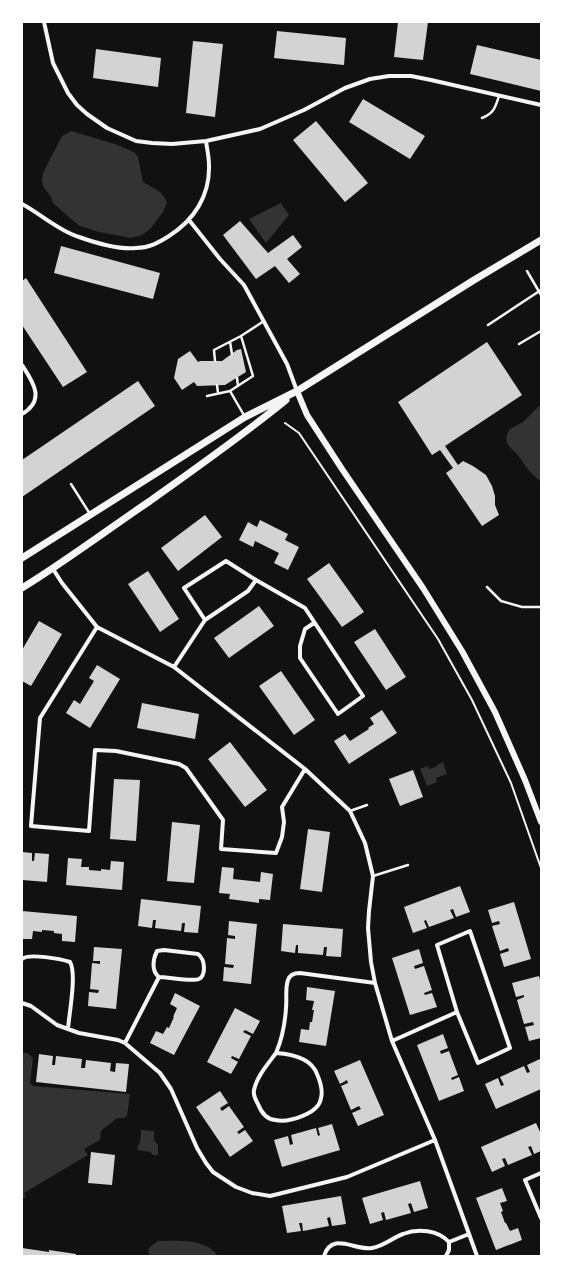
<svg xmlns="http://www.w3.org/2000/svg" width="563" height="1278" font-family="'Work Sans',sans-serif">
	<rect width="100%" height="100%" fill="#111"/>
	<path fill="#333" d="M71 131 115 144 134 152 138 157 143 182 160 192 165 198 167 203 163 212 150 229 142 235 131 238 99 232 80 226 71 219 53 203 51 197 43 186 42 181 43 173 62 136Z
		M281 203 289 215 266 243 249 219Z
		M541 404V482L530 472 517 454 508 445 506 440 507 434 510 429 523 422Z
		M443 762 447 774 436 778 437 782 427 786 420 769 428 766 429 769 438 766 437 765Z
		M22 1053H27L33 1058 30 1083 33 1086 130 1094 127 1116 124 1118H117L101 1131 100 1140 84 1149 88 1155 24 1193 26 1197 22 1199Z
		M141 1130 154 1131V1140L158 1145V1155H153L150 1152 137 1150 138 1145 140 1143Z
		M158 1241C178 1241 205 1238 218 1256H150L148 1252 150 1247Z"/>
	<path fill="#d3d3d3" d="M398 22H428L423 60 394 57Z
		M277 31 346 38 344 65 274 58Z
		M193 41 223 44 215 117 186 113Z
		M477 45 541 60V91L470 74Z
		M96 49 161 58 158 87 93 78Z
		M363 99 425 136 410 159 349 122Z
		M316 121 368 183 345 202 293 140Z
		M240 221 268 253 293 235 302 247 287 259 300 274 289 283 275 266 256 279 223 235Z
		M61 246 160 273 153 299 54 273Z
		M26 278 87 372 63 387 22 325V281Z
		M487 342 522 395 445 446 458 465 463 461 473 466 486 475 492 486 495 496V505L499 515 482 526 446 473 453 468 440 450 432 455 398 402Z
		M241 349 246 372 225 385 197 386 194 382 182 390 174 378 178 359 190 351 198 362 200 361H222L237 350Z
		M138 381 155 406 22 497V460Z
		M205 515 222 537 178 571 161 548Z
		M260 520 288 534 285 540 299 547 288 570 274 563 279 553 255 541 253 547 239 540 248 522 257 527Z
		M329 563 364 612 342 627 307 579Z
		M148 571 179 619 160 632 128 584Z
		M259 606 274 626 229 658 214 638Z
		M39 621 62 634 31 686 22 681V650Z
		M375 629 406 677 386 690 354 642Z
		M97 665 120 679 90 728 66 713 74 700 80 704 94 681 89 678Z
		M281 671 315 720 294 735 259 686Z
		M142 703 199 714 195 739 137 728Z
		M382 710 397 733 349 764 334 741 345 734 350 741 369 729 368 728 374 724 370 718Z
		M230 742 267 790 245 807 208 759Z
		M413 770 423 797 400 806 389 779Z
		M114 779 140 780 136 841 110 839Z
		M172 822 200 825 194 883 167 881Z
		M308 829 330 832 322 892 300 889Z
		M22 852 32 853V861H34L35 853 49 854 47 882 22 880Z
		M68 858 82 859 81 867H89V870L101 871V869L110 870 111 861 124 862 122 890 66 885Z
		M222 867 234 868 233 879 260 882 261 872 273 874 270 900 259 899V903L229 899 230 894 219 893Z
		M460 886 470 912 456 917 453 909 450 910 454 918 429 927 426 920 424 921 427 928 413 933 404 907Z
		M141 899 201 906 198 933 184 932 185 923H182L181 931 155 928 156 920H153L152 928 138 926Z
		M514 902 531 959 504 967 500 954 509 951 508 948 500 951 492 926 500 924 499 921 492 923 488 910Z
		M22 911 77 916 75 942 62 941V934L54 933V931L42 930V932L33 931 32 939H22Z
		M229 921 257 924 251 984 223 981 224 967 233 968 234 965 225 964 227 938 235 939V936L228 935Z
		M283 924 343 929 341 957 326 956 327 947H324L323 955 298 953V945H296L295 953 281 951Z
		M94 947 122 949 116 1009 88 1006 89 992 98 993 99 990 90 989 92 963 100 964V961H93Z
		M419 949 423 963 414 966 415 969 424 966 432 990 424 993 425 995 432 993 437 1007 410 1015 392 958Z
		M539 976 541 984V1038L529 1041 525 1027 534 1025 533 1022 524 1024 517 1000 524 997V995L516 997 512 983Z
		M307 987 335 991 326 1046 299 1042 301 1029 309 1030 310 1022H312L314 1010H312L314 1001 306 1000Z
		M175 993 200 1006 174 1055 150 1043 156 1031 163 1034 167 1027 169 1028 174 1017H173L177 1008 170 1004Z
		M235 1008 260 1021 253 1034 245 1030 243 1032 251 1036 239 1059 232 1056 231 1058 238 1062 231 1074 207 1062Z
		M443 1034 448 1048 440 1051 441 1054 449 1051 458 1075 451 1078 452 1080 459 1077 464 1091 439 1101 417 1045Z
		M39 1054 53 1056 52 1065H55L56 1056 82 1059 81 1068H85L86 1060 111 1063 110 1071 115 1072 116 1063 129 1064 126 1092 36 1082Z
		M540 1059 541 1062V1089L496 1109 485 1084 498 1078 501 1086 504 1085 500 1077 524 1066 527 1073 530 1072 527 1065Z
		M360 1060 384 1115 358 1126 352 1113 361 1109 359 1106 351 1110 341 1086 348 1083 347 1080 340 1084 334 1071Z
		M220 1091 228 1103 220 1108 222 1111 229 1106 244 1127 237 1132 239 1134 245 1130 253 1141 230 1157 196 1107Z
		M536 1123 541 1134V1151L534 1154 531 1146 528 1147 532 1155 508 1165 505 1158 502 1159 505 1166 492 1172 481 1147Z
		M332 1124 340 1150 282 1167 274 1140 288 1136 290 1145 293 1144 291 1135 316 1128 318 1136 320 1135 318 1128Z
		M91 1152 115 1155 112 1185 88 1183Z
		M420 1181 428 1208 414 1212 411 1203 408 1204 411 1213 386 1220 384 1212 381 1213 383 1220 370 1224 362 1198Z
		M502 1188 507 1201 500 1203 503 1211 501 1212 505 1223H506L510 1231 518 1228 522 1240 496 1250 476 1198Z
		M341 1196 346 1224 332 1226 330 1217 327 1218 329 1226 303 1231 302 1223H299L301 1231 287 1233 282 1206Z
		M22 1248 49 1252V1250L76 1254V1256H22Z"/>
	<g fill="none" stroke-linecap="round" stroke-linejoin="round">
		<path stroke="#f5f5f5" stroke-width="2" d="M285 423 299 433 438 639 472 700 511 783 541 868"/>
		<path stroke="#f5f5f5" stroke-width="2.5" d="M482 118C494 113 495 108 499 96
			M527 271 541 295
			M488 325 541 290
			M230 342 232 354
			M519 344 541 331
			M215 361 214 350 241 336 264 321
			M237 378 238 386
			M217 385 218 393
			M230 391 245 417
			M207 396 230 391 253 376 241 336
			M71 484 90 514
			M487 587 501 601 522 607H541
			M350 811 367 805
			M373 876 408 865"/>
		<path stroke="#f5f5f5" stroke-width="4" d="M44 22 53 63 68 93 77 105 87 114 107 128 136 141 152 143 172 144 206 141 260 129 304 110 345 88 370 79 389 76H411L431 80 541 105
			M22 204C41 214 59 231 79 237 96 243 119 250 136 248 149 248 158 243 169 236 194 220 210 196 209 165 209 157 207 149 206 141
			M189 220 220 259 244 285 287 364 297 391
			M22 365C33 382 46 400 22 414
			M53 569 62 583 97 627 174 667 305 769 350 811 365 843 373 876 369 911 368 928 371 962 375 983 392 1041 435 1140 477 1256
			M205 620 184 588 226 561 256 580
			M97 627 40 718 31 826 89 831 95 750 116 751 179 764 186 768 223 820 221 849 276 853 282 837 284 822 282 807 305 769
			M174 667 205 620 248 591 256 580 305 608 363 696 338 714 300 658V646L305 629 314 623
			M164 950 198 954C203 958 204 962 204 968 204 972 203 977 199 979 192 982 168 977 159 977 151 971 153 959 157 951Z
			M22 959C29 953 61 959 70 962 77 974 69 1014 68 1029
			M22 1003 31 1006 57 1025 79 1033 118 1040 125 1043 160 1073 171 1089 197 1148 206 1163 213 1172 236 1187 252 1193 270 1196 347 1177 435 1140
			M392 1041 457 1012 437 945 470 931 510 1048 478 1063 457 1012
			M125 1043 159 977
			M276 1053C292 1054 311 1058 317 1074 320 1081 323 1091 321 1098 319 1114 288 1123 275 1120 266 1119 261 1112 258 1104 255 1099 253 1095 254 1090 257 1076 268 1064 276 1053Z
			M276 1053C282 1039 285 1024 286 1008 287 999 285 988 288 980 290 974 295 973 300 973L375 983
			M541 1173 525 1180 541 1218
			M449 1242 469 1234
			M324 1256C332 1231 355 1251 372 1248 384 1246 392 1238 403 1234 418 1228 438 1230 449 1242V1250L446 1256"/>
		<path stroke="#f5f5f5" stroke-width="6" d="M297 391 307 415 342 469 423 588 462 651 495 712 525 780 541 822"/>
		<path stroke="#f5f5f5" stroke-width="7" d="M22 558 245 417 297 391 474 280 541 240
			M22 588C66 561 107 530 150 501 196 468 242 436 286 400"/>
	</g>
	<rect width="563" height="1278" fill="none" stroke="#ffffff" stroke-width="46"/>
</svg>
